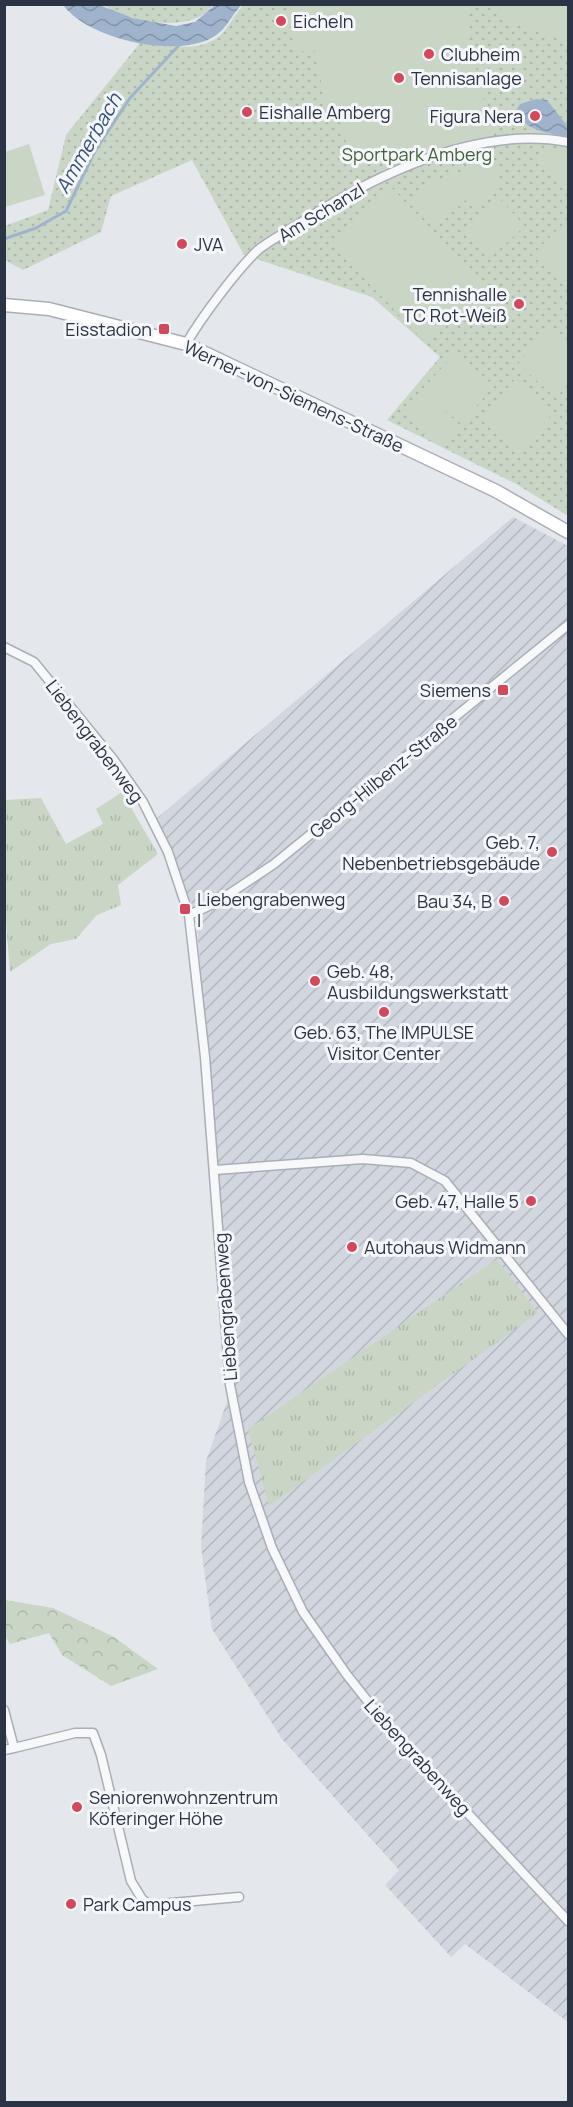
<svg xmlns="http://www.w3.org/2000/svg" width="573" height="2107" font-family="Manrope,sans-serif">
	<defs>
		<pattern id="industrial-furrows" width="10" height="10" patternUnits="userSpaceOnUse" patternTransform="scale(1.5)"><rect width="10" height="10" fill="#d2d6de"/><path d="M-1 1l2-2M0 10L10 0M9 11l2-2" fill="none" stroke="#b4b8c0"/></pattern>
		<pattern id="grass-tufts" width="24" height="20" patternUnits="userSpaceOnUse" patternTransform="scale(1.5)"><rect width="24" height="20" fill="#c9d6c5"/><path d="M3 7l-1-3M5 7V3M7 7l1-3M15 17l-1-3M17 17v-4M19 17l1-3" fill="none" stroke="#adb8ab"/></pattern>
		<pattern id="forest-crowns" width="20" height="18" patternUnits="userSpaceOnUse" patternTransform="scale(1.5)"><rect width="20" height="18" fill="#c9d6c5"/><path d="M2 6a3 3 0 1 1 6 0M12 15a3 3 0 1 1 6 0" fill="none" stroke="#adb8ab"/></pattern>
		<pattern id="park-dots" width="8" height="8" patternUnits="userSpaceOnUse" patternTransform="scale(1.5)"><rect width="8" height="8" fill="#c9d6c5"/><path d="M2 2h.1M6 6h.1" fill="none" stroke="#adb8ab" stroke-width="1.8" stroke-linecap="round"/></pattern>
		<pattern id="water-waves" width="16" height="10" patternUnits="userSpaceOnUse" patternTransform="scale(1.5)"><rect width="16" height="10" fill="#9fb4cc"/><path d="M0 5q4-4 8 0t8 0" fill="none" stroke="#8293a7"/></pattern>
	</defs>
	<rect width="100%" height="100%" fill="#e4e7ec"/>
	<path fill="url(#industrial-furrows)" d="M513 517 568 546V2022L465 1944 451 1957 385 1885 399 1870 282 1739 212 1629 201 1547 206 1461 235 1379 196 916 157 818Z"/>
	<path fill="url(#grass-tufts)" d="M122 792 158 854 118 885 121 905 97 915 76 939 51 944 10 972 4 896 5 800 41 798 66 844 103 824 96 809Z
		M497 1259 538 1313 269 1506 248 1429Z"/>
	<path fill="url(#forest-crowns)" d="M5 1600 53 1608 114 1637 158 1669 111 1686 62 1655 49 1633 10 1644 5 1636Z"/>
	<path fill="url(#park-dots)" d="M103 5H213C192 35 131 22 103 5Z
		M243 5H568V516L518 485 387 420 440 357 372 297 244 255 192 160 111 196 101 232 23 270 5 260V226L48 210 66 135 144 38C167 46 194 53 217 38 227 31 235 14 243 5Z"/>
	<path fill="#c9d6c5" d="M286 5H469L468 34 493 138 351 167 338 103 326 105 314 49 296 53Z
		M501 5H568V41L497 18Z
		M29 144 45 195 5 207V152Z
		M549 148 568 152V187L536 159Z
		M486 155 501 172 496 176 503 184 474 209 466 200 437 225 412 197 436 177 440 181 455 168 462 176Z
		M391 187 484 284 424 341 331 244Z
		M499 198 525 226 490 258 464 229Z
		M568 219V288L532 255Z
		M551 326 568 341V384L556 398 518 364Z
		M456 352 494 386 461 424 422 390Z
		M516 378 554 412 521 450 482 417Z
		M419 393 458 426 441 445 403 411Z"/>
	<path fill="url(#water-waves)" d="M63 5H99L133 18 176 26 195 22 215 5H241C233 14 225 30 215 36 177 60 88 39 63 5Z
		M536 99 547 100 568 127V137C548 133 526 131 515 112L520 104Z"/>
	<g fill="none" stroke-linecap="round" stroke-linejoin="round">
		<path stroke="#9fb4cc" stroke-width="3" d="M4 239 36 228 66 211 95 151 130 98 180 44"/>
		<g stroke="#a9aeb7" stroke-width="11">
			<path id="street" d="M186 344C201 318 236 271 258 250 270 240 287 232 300 223 375 175 477 125 568 142
				M4 647 34 662 113 759 143 802 168 852 189 915 205 1057 230 1385 249 1482 272 1548 303 1612 347 1675 393 1733 568 1921
				M189 915 217 902 274 864 568 625
				M215 1170 363 1159 411 1163 445 1181 568 1334
				M4 1710 14 1748 4 1750
				M14 1748 75 1733H93L101 1755 131 1881 142 1899 149 1905 239 1897"/>
		</g>
		<g stroke="#a9aeb7" stroke-width="15">
			<path id="secondary" d="M4 305 49 309 186 344 496 491 568 532"/>
		</g>
		<use href="#street" stroke="#f7f8fa" stroke-width="8"/>
		<use href="#secondary" stroke="#fff" stroke-width="12"/>
	</g>
	<g fill="#d1495b" stroke="#f4f6f9" stroke-width="2">
		<circle cx="281" cy="21" r="6"/>
		<circle cx="429" cy="54" r="6"/>
		<circle cx="399" cy="78" r="6"/>
		<circle cx="247" cy="112" r="6"/>
		<circle cx="535" cy="116" r="6"/>
		<circle cx="182" cy="244" r="6"/>
		<circle cx="519" cy="304" r="6"/>
		<rect x="158" y="323" width="12" height="12" rx="3"/>
		<rect x="497" y="684" width="12" height="12" rx="3"/>
		<circle cx="552" cy="852" r="6"/>
		<circle cx="504" cy="901" r="6"/>
		<rect x="179" y="903" width="12" height="12" rx="3"/>
		<circle cx="315" cy="981" r="6"/>
		<circle cx="384" cy="1012" r="6"/>
		<circle cx="531" cy="1201" r="6"/>
		<circle cx="352" cy="1247" r="6"/>
		<circle cx="77" cy="1807" r="6"/>
		<circle cx="71" cy="1904" r="6"/>
	</g>
	<g text-anchor="middle" dominant-baseline="central" stroke-width="6" stroke-linejoin="round" paint-order="stroke">
		<g font-size="18" fill="#2b3445" stroke="#f4f6f9" text-anchor="start">
			<text x="293" y="21">Eicheln</text>
			<text x="441" y="54">Clubheim</text>
			<text x="411" y="78">Tennisanlage</text>
			<text x="259" y="112">Eishalle Amberg</text>
			<text x="523" y="116" text-anchor="end">Figura Nera</text>
			<text x="194" y="244">JVA</text>
			<text x="507" y="294" text-anchor="end">Tennishalle<tspan x="507" dy="21">TC Rot-Weiß</tspan></text>
			<text x="152" y="329" text-anchor="end">Eisstadion</text>
			<text x="491" y="690" text-anchor="end">Siemens</text>
			<text x="540" y="842" text-anchor="end">Geb. 7,<tspan x="540" dy="21">Nebenbetriebsgebäude</tspan></text>
			<text x="197" y="899">Liebengrabenweg<tspan x="197" dy="21">I</tspan></text>
			<text x="492" y="901" text-anchor="end">Bau 34, B</text>
			<text x="327" y="971">Geb. 48,<tspan x="327" dy="21">Ausbildungswerkstatt</tspan></text>
			<text x="384" y="1032" text-anchor="middle">Geb. 63, The IMPULSE<tspan x="384" dy="21">Visitor Center</tspan></text>
			<text x="519" y="1201" text-anchor="end">Geb. 47, Halle 5</text>
			<text x="364" y="1247">Autohaus Widmann</text>
			<text x="89" y="1797">Seniorenwohnzentrum<tspan x="89" dy="21">Köferinger Höhe</tspan></text>
			<text x="83" y="1904">Park Campus</text>
		</g>
		<g font-size="18" fill="#3f6138" stroke="#f4f6f9">
			<text x="417" y="154">Sportpark Amberg</text>
		</g>
		<g font-size="18" fill="#2b3445" stroke="#f4f6f9">
			<text transform="translate(321 212) rotate(-31)">Am Schanzl</text>
			<text transform="translate(294 396) rotate(25)">Werner-von-Siemens-Straße</text>
			<text transform="translate(95 741) rotate(53)">Liebengrabenweg</text>
			<text transform="translate(383 776) rotate(-39)">Georg-Hilbenz-Straße</text>
			<text transform="translate(225 1307) rotate(-94)">Liebengrabenweg</text>
			<text transform="translate(418 1757) rotate(48)">Liebengrabenweg</text>
		</g>
		<g font-size="20" font-style="italic" fill="#34527a" stroke="#f4f6f9">
			<text transform="translate(88 143) rotate(-60)">Ammerbach</text>
		</g>
	</g>
	<rect width="573" height="2107" fill="none" stroke="#2b3445" stroke-width="12"/>
</svg>
